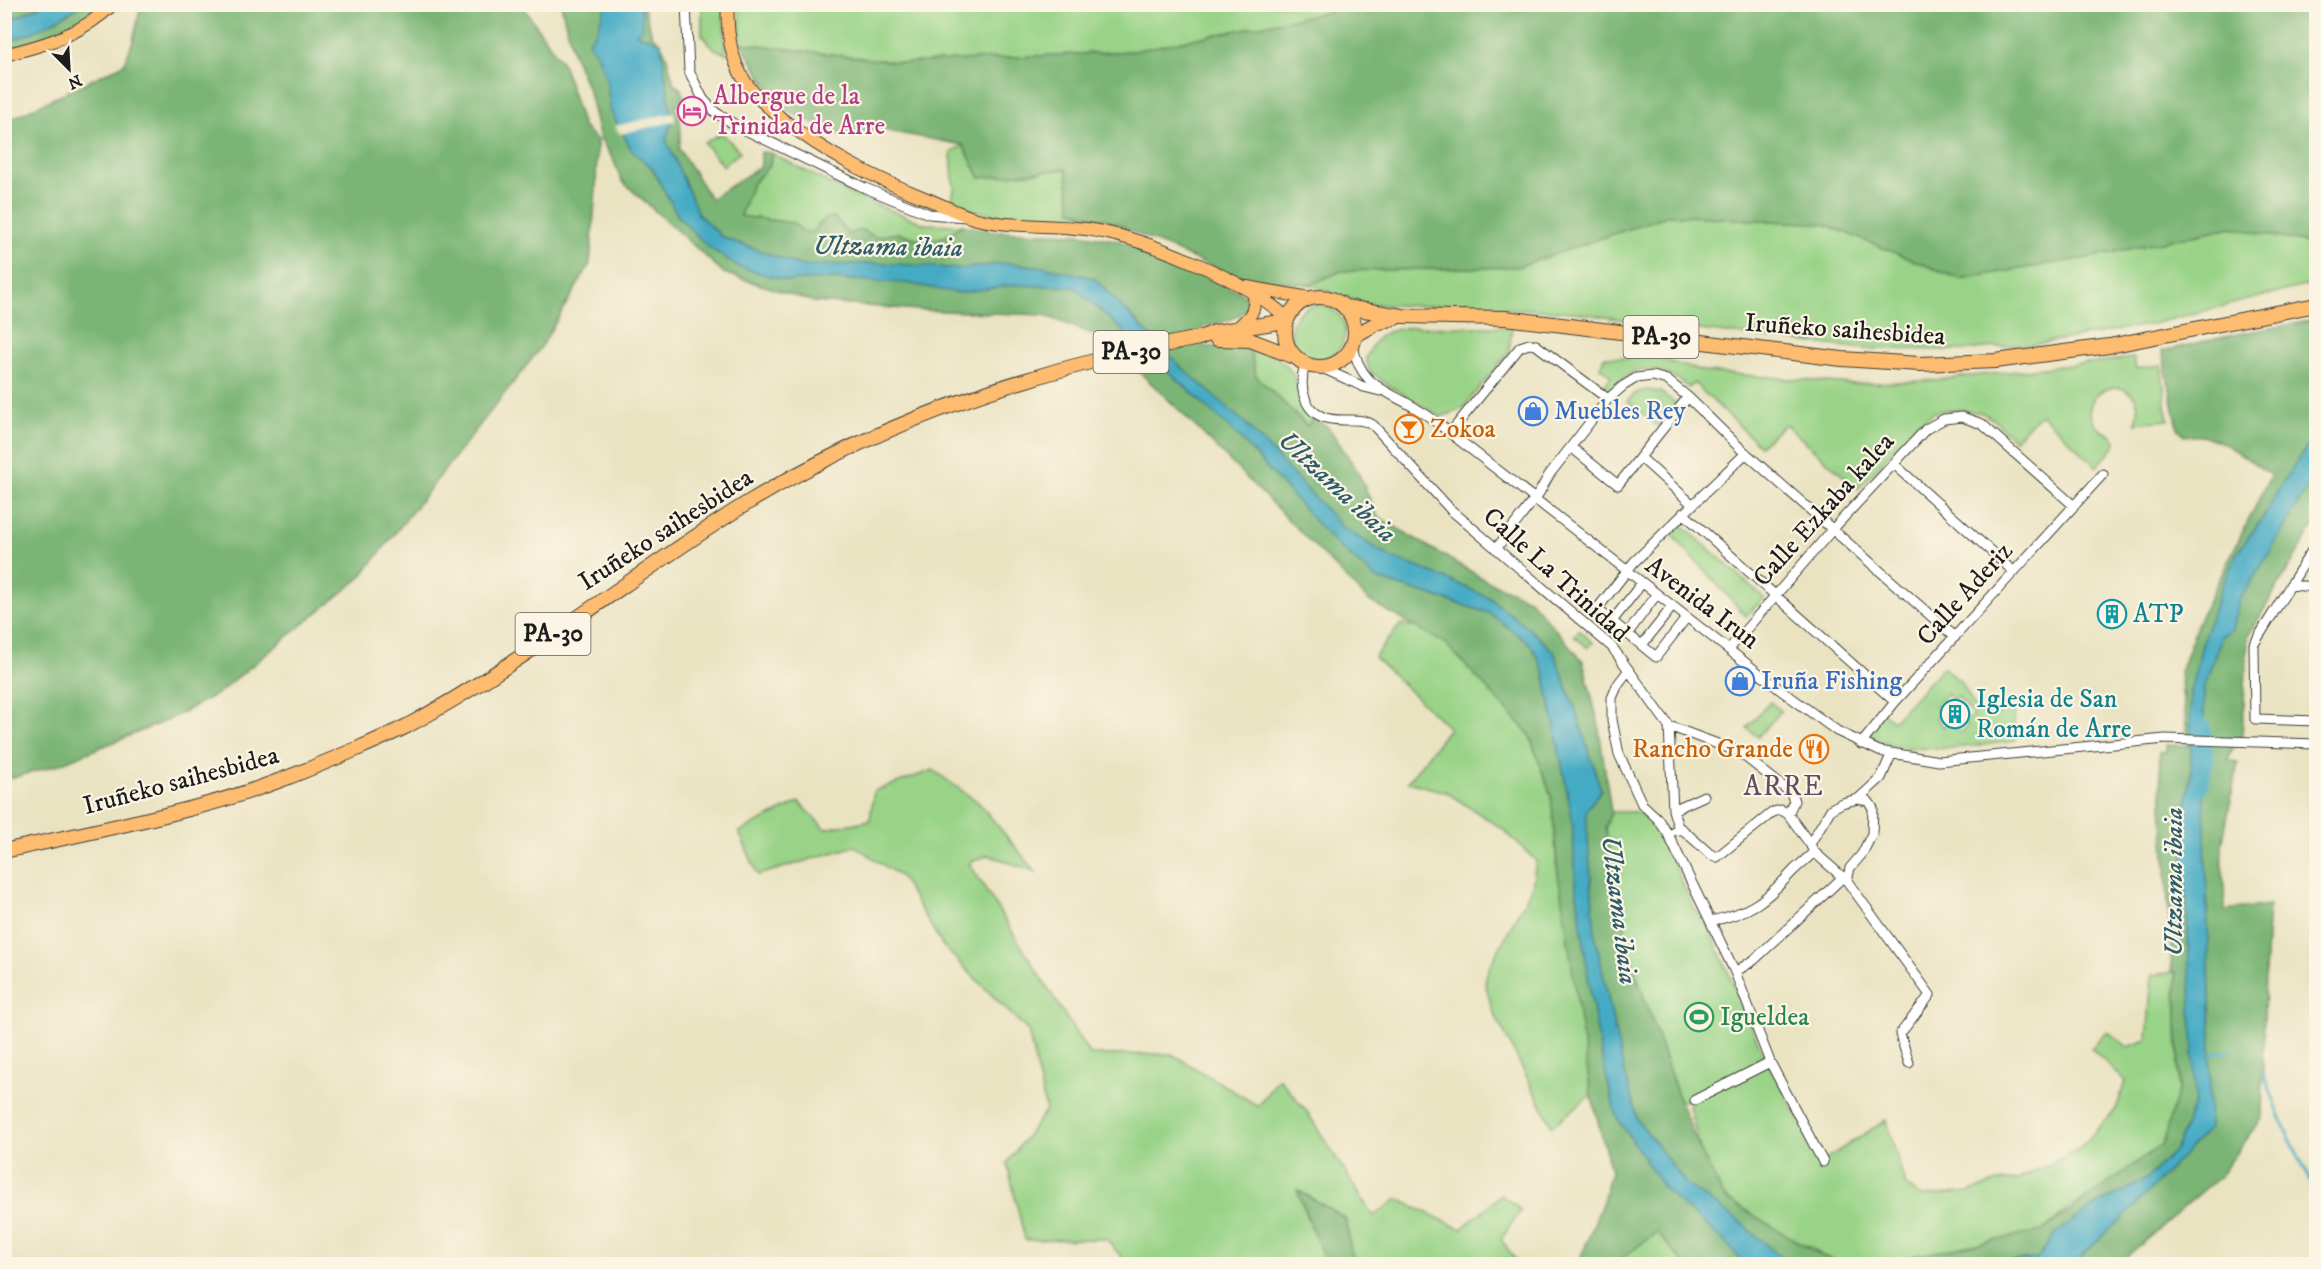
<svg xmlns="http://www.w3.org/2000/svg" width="2321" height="1269" font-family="'IM FELL DW Pica',serif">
	<rect width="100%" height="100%" fill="#fcf5e5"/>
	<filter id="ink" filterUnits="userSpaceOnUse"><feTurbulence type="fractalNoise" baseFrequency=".0167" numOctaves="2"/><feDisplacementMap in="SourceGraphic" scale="12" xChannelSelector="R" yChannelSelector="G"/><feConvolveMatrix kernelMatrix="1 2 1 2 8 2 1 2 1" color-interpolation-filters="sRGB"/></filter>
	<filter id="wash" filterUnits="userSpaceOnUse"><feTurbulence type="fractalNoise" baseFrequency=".008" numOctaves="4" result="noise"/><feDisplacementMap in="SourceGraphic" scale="24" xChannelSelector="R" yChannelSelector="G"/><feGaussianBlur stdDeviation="1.35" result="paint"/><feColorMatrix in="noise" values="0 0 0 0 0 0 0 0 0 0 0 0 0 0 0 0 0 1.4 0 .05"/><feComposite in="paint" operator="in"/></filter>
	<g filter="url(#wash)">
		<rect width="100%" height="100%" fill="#eae3c2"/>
		<path fill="#99d387" stroke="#5a7852" stroke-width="1.5" fill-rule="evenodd" d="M702 5H722L726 54 715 49 702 35Z
			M739 5H1362L1134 51 904 63 741 43Z
			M722 133 740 152 723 166 704 143Z
			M963 145 980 178 1067 169 1072 210 1123 225 1126 229 1001 216 951 205 954 190 951 153Z
			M771 153 848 193 925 224 962 225 944 237 924 240 897 233 876 237 862 230 848 234 842 225 822 221 812 233 802 231 793 223 739 216 752 184 770 165Z
			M1669 215 1824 224 1960 279 2086 258 2231 227 2316 245V283L2152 324 2042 343 1963 350 1866 349 1657 325 1574 312 1490 307 1383 305 1360 302 1310 285 1341 271 1517 267Z
			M1291 332a27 27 0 1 1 54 0a27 27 0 1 1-54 0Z
			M1411 327H1512L1509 352 1462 409 1441 417 1389 386 1369 370 1366 358C1378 332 1383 332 1411 327Z
			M1249 345C1268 352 1289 361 1296 381 1302 399 1298 404 1314 418L1307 426 1256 376Z
			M1648 356 1707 372 1852 384 1925 381 2134 358 2136 369 2161 365 2168 420 2136 423C2137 419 2138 414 2138 410 2138 373 2076 386 2093 421 2098 432 2111 432 2116 441L2115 446 2097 467 2041 414 2014 440 1994 420 1983 413 1952 409 1935 412 1917 424 1858 489 1785 424 1760 446 1694 383 1689 388C1672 373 1647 362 1626 376 1621 380 1616 385 1612 390L1605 385 1611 376 1600 367 1604 357 1631 358Z
			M1647 390 1660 392 1678 405 1673 411 1667 407 1661 416 1665 420 1659 427 1627 401 1636 393Z
			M1680 523 1764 598 1746 616 1670 533Z
			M1401 624 1429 630 1446 644 1474 671 1529 734 1551 796 1556 822V864L1566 907 1591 1095 1552 1126 1492 1009 1485 982 1488 970 1532 887 1536 861 1503 829 1446 792 1408 782 1449 728 1374 657Z
			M1579 630 1593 643 1588 648 1574 636Z
			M1943 667 1961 682 1977 711 2000 713 2014 703 2015 741C1974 746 1930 753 1889 745 1880 743 1871 737 1864 733L1882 712 1893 721ZM1947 694 1952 700 1958 696 1973 715 1965 722 1968 726 1960 733 1950 721 1945 726H1942L1936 718 1940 712 1935 705Z
			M1770 702 1781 711 1758 737 1747 728Z
			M933 770 978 802 1036 872 988 855 969 863 1090 1055 1172 1054 1258 1106 1279 1078 1307 1112 1373 1216 1398 1199 1461 1229 1501 1195 1521 1210 1501 1239 1518 1264H1364L1352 1255 1345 1218 1298 1190 1326 1264H1128L1106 1239 1025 1240 1007 1163 1046 1110 1028 1031 943 946 901 877 855 846 758 875 739 832 799 802 825 829 870 820 874 791Z
			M1611 812H1638L1658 828 1693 907 1708 926 1765 1058 1823 1161 1886 1120 1905 1184 1921 1196 1970 1192 1997 1182 2018 1180 2079 1149 2117 1108 2125 1081 2091 1048 2108 1032 2128 1047 2147 1040 2152 975 2176 972 2179 1114 2162 1144 2103 1189 2072 1206 2042 1231 1986 1244 1916 1255 1875 1264H1838L1829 1262 1812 1247 1784 1239 1718 1192 1705 1168 1689 1106 1693 1098 1680 1102 1631 959 1605 828Z
			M1657 1232 1684 1264H1614Z"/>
		<path fill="#7ab574" stroke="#4b6848" stroke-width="1.5" d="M5 5H43L5 22Z
			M82 5H102C74 31 41 39 5 50L4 41C32 36 58 19 82 5Z
			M522 5 564 66 583 127 597 140 596 188 590 264 541 347 360 578 217 694 168 720 57 765 5 780V122L124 64 133 41 141 5Z
			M561 5H643L652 35C667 45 669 68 674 84 683 89 683 93 684 102L674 107C683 120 681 133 679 149L711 199 761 166V152L771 153 770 165 752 184 740 216 793 223 802 231 812 233 827 217 835 218 848 234 862 230 876 237 897 233 924 240 944 237 962 225 991 231 1079 234 1116 240 1166 259 1248 296 1250 305C1239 320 1220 323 1202 327L1205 347 1249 345 1256 376 1307 426 1314 418 1329 428 1358 472 1378 517 1487 581 1529 599 1583 661 1598 722 1611 812 1605 828 1631 959 1680 1102 1701 1152 1725 1198 1822 1256 1844 1264H1684L1657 1232 1614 1264H1578L1603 1201 1611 1171 1591 1094 1558 874 1551 796 1529 734 1446 644 1369 601 1176 407 1105 339 1044 315 918 310 814 302 724 273 622 181 613 159 600 138 589 92 573 53Z
			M1362 5H2316V245L2231 227 2086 258 1960 279 1824 224 1669 215 1517 267 1341 271 1310 285 1240 279 1126 229 1123 225 1071 210 1066 169 980 178 963 145 883 130 840 134 790 113 763 80 741 43 904 63 1134 51Z
			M2316 320V522L2248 636 2242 736 2230 753 2228 760 2238 762 2222 846 2225 910 2269 905 2265 973 2262 1118 2220 1176 2118 1264H1875L2042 1231 2162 1144 2179 1087 2176 972H2172L2159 752H2166V745L2188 746 2180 672 2198 622 2271 475C2246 459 2216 430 2184 436L2178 428 2162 351 2237 334Z
			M1297 1190 1345 1218 1352 1255 1364 1264H1326Z"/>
		<path fill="#44abc4" stroke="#306470" stroke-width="1.5" d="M43 5H82C58 19 32 36 5 41V22Z
			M606 5H641L643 27 636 34 661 42 672 122 666 139 699 215 722 237 802 266 884 263 960 269 1006 263 1045 267 1094 278 1178 364 1244 422 1342 527 1390 557 1430 572 1488 597 1525 625 1554 652 1576 711 1601 790 1586 811 1595 935 1620 1055 1637 1119 1687 1185 1738 1220 1777 1254 1795 1264H1745L1722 1239 1665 1190 1616 1116 1601 1054 1590 990 1576 886 1572 817 1544 672 1532 646 1489 613 1377 579 1334 542 1240 438 1190 391 1074 287 1015 285 958 293 906 283 832 279 787 281 739 267 707 246 678 216 652 168 632 151 610 110 607 83 598 56 588 42 597 30Z
			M2316 433V472L2267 557 2239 600 2232 629 2222 636 2204 687V800L2211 1031 2209 1128 2134 1207 2073 1264H1974L2037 1259 2056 1233 2101 1202 2145 1180 2176 1149 2195 1101 2183 824 2191 773 2190 692 2205 634 2220 590 2238 551 2262 519 2283 482Z"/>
		<path fill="#eae3c2" d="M674 113 675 121 620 134 615 126Z"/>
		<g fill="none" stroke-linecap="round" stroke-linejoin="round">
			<path stroke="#44abc4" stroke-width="3" d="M2210 1054 2230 1052
				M2263 1072 2286 1131 2316 1191"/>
			<path stroke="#44abc4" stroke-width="16" d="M2199 789 2206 759 2202 725"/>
		</g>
	</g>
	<g filter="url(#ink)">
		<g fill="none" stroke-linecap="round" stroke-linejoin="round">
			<g stroke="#3b3a35" stroke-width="11">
				<path id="minor" d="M686 4 689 71 703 99 715 112 737 126 865 188 929 214 966 217
					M1353 345C1360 388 1388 390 1420 411 1431 417 1440 425 1450 433L1778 688 1837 731 1879 751 1939 761 2165 739 2316 744
					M1305 365C1299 383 1302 409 1323 417 1339 424 1358 415 1373 425L1451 510 1612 647 1669 726 1739 752 1791 793 1794 801 1788 814 1810 844
					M1322 368 1364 387 1380 391
					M1450 433 1520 347 1529 344 1536 345 1608 399
					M1571 447 1618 485 1688 397
					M1640 457 1692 504
					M1894 464 2014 572
					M1683 513 1895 702
					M2316 544 2254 644 2255 719 2316 721
					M1496 549 1539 493 1549 475 1608 399 1623 386 1636 378 1653 376 1667 380 1688 397 1741 449 1955 637
					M2290 585 2316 587
					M1687 617 1656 657 1597 609 1634 562 1746 453
					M1613 620 1642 583
					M1628 633 1656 595
					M1642 645 1672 607
					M1729 649 1833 529 1926 429 1944 419 1962 417 1982 424 2073 505
					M1628 671 1618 684 1612 698V720L1619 754 1642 804 1657 818 1668 834 1735 972 1770 1062 1823 1162
					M1669 726 1673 810 1679 830 1675 831
					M1861 744 1895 702 2103 474
					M1673 810 1704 796
					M1679 830 1682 829 1710 854 1717 857 1773 812 1781 810 1788 814
					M1814 852 1847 881 1930 995 1900 1034 1909 1063
					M1847 881 1850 868 1862 854 1872 834 1873 808 1868 801 1858 799
					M1711 921C1751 913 1766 900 1793 871 1800 864 1807 859 1814 852L1810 844 1831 809 1842 803 1858 799 1881 778 1891 755
					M1735 972 1754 960 1842 878
					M1695 1100 1770 1062"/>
			</g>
			<g stroke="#3b3a35" stroke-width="14">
				<path id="major" d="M728 4C726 31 731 61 746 83 756 97 768 107 781 118 825 154 875 178 927 199 942 205 958 213 973 218 1010 228 1048 224 1086 229 1143 237 1245 279 1287 318
					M4 55C45 45 83 34 113 4
					M1247 287 1310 298
					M1236 329C1249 318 1256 312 1254 295"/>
			</g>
			<g stroke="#3b3a35" stroke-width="16">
				<path id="highway" d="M1285 332a35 35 0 1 1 70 0a35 35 0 1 1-70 0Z
					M1345 307 1402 316 1505 318 1842 359 1920 364 1995 361 2109 346 2316 305
					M1356 335 1377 323 1397 317
					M1217 339 1250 340 1292 356
					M4 851C71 836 138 823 204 805 257 791 308 770 359 748 375 741 391 734 407 726 527 661 633 574 749 502 886 419 1042 367 1199 338L1215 332 1286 321"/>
			</g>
			<use href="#minor" stroke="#fff" stroke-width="9"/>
			<use href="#major" stroke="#fdbc6f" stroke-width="12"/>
			<use href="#highway" stroke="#fdbc6f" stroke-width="14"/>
		</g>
	</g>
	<defs>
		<g id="hotel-ring" transform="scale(1.5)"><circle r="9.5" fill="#fcf5e5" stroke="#d1479c" stroke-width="1.5"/><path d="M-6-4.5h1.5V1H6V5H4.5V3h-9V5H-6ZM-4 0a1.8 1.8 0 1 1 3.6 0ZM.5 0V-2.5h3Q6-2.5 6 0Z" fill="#d1479c"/></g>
		<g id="shop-ring" transform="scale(1.5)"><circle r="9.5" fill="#fcf5e5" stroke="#3f7fe0" stroke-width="1.5"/><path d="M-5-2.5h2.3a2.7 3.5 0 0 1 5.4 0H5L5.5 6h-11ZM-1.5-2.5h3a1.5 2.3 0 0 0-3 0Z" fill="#3f7fe0"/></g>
		<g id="bar-ring" transform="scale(1.5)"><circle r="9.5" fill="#fcf5e5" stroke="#e8710a" stroke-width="1.5"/><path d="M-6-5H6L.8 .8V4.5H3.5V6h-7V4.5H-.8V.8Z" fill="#e8710a"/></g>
		<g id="building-ring" transform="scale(1.5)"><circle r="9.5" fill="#fcf5e5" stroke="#0f9aa8" stroke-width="1.5"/><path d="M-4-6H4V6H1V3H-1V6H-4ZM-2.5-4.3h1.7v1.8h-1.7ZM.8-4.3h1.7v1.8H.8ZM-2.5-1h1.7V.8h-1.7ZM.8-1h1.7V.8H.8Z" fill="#0f9aa8"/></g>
		<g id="restaurant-ring" transform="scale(1.5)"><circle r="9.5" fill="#fcf5e5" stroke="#e8710a" stroke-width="1.5"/><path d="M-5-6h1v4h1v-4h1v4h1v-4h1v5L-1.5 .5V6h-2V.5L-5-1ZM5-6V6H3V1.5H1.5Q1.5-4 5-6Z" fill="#e8710a"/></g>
		<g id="stadium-ring" transform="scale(1.5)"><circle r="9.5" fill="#fcf5e5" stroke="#2e9e5b" stroke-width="1.5"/><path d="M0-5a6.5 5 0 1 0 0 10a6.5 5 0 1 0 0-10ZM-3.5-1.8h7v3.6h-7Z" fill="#2e9e5b"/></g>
	</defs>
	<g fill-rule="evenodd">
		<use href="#hotel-ring" x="692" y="111"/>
		<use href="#shop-ring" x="1533" y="411"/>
		<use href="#bar-ring" x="1409" y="429"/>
		<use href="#building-ring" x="2112" y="614"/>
		<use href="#shop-ring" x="1740" y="681"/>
		<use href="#building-ring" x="1955" y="714"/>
		<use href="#restaurant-ring" x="1814" y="749"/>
		<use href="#stadium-ring" x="1699" y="1017"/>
	</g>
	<g text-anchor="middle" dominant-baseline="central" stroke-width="4.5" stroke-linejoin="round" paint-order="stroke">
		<g fill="#fcf5e5" stroke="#5f5d58" stroke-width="1.5">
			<rect x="1623.5" y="316" width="75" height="42" rx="4.5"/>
			<rect x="1093.5" y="331" width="75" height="42" rx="4.5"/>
			<rect x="515.5" y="613" width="75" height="42" rx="4.5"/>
		</g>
		<g font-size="24" font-weight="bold" fill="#1c1c1c">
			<text x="1661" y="337">PA-30</text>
			<text x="1131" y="352">PA-30</text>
			<text x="553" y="634">PA-30</text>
		</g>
		<g font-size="26" fill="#b23c85" stroke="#fcf5e5" text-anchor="start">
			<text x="713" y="96">Albergue de la<tspan x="713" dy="30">Trinidad de Arre</tspan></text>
		</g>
		<g font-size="26" fill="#1c1c1c" stroke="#fcf5e5">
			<text transform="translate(1845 330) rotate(4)">Iruñeko saihesbidea</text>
			<text transform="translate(1824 510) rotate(-48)">Calle Ezkaba kalea</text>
			<text transform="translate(666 530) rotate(-33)">Iruñeko saihesbidea</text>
			<text transform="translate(1556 575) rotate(42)">Calle La Trinidad</text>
			<text transform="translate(1965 594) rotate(-48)">Calle Aderiz</text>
			<text transform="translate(1702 603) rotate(37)">Avenida Irun</text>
			<text transform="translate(181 781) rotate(-15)">Iruñeko saihesbidea</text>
		</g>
		<g font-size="26" fill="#366cbe" stroke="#fcf5e5" text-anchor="start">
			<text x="1554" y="411">Muebles Rey</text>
			<text x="1761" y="681">Iruña Fishing</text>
		</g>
		<g font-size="26" fill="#c56008" stroke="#fcf5e5" text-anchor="start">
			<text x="1430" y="429">Zokoa</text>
			<text x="1793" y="749" text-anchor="end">Rancho Grande</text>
		</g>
		<g font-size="26" fill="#0d838f" stroke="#fcf5e5" text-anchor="start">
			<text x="2133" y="614">ATP</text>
			<text x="1976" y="699">Iglesia de San<tspan x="1976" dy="30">Román de Arre</tspan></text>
		</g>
		<g font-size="26" fill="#27864d" stroke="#fcf5e5" text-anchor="start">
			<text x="1720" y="1017">Igueldea</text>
		</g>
		<g font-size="27" font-style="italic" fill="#2e5c68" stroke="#fcf5e5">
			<text transform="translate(888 247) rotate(1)">Ultzama ibaia</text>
			<text transform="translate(1337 487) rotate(43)">Ultzama ibaia</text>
			<text transform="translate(2174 882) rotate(-90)">Ultzama ibaia</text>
			<text transform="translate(1619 910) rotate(83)">Ultzama ibaia</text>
		</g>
		<g font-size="28" letter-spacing="1.5" fill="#614e62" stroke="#fcf5e5">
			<text x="1784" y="786">ARRE</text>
		</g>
	</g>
	<rect width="2321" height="1269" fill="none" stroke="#fcf5e5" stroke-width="24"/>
	<g transform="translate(69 69) rotate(156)" stroke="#fcf5e5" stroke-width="4.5" paint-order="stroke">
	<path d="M0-4.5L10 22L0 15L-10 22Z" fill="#1c1c1c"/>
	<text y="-9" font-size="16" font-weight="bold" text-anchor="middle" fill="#1c1c1c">N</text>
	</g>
</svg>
